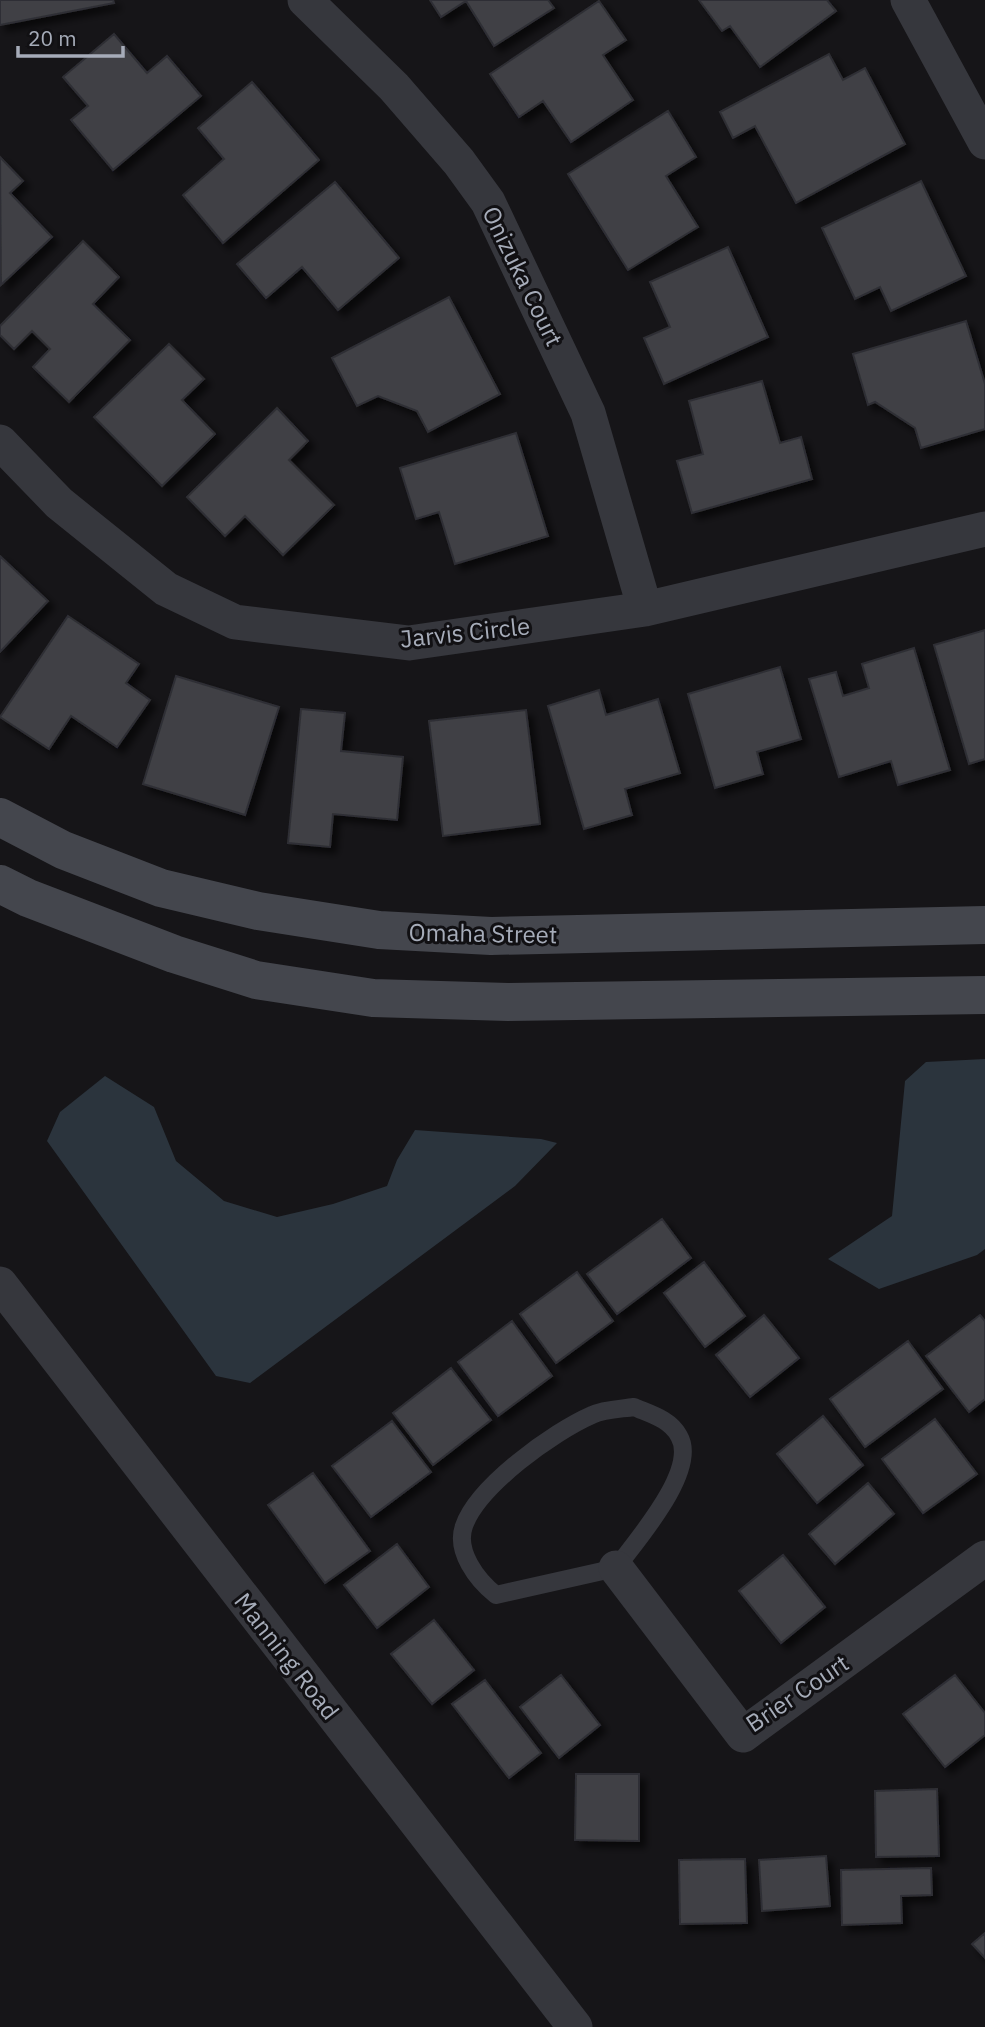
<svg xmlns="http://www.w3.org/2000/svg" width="985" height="2027" font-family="'IBM Plex Sans',sans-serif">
	<defs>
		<filter id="shadow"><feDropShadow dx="6" dy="6" stdDeviation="3.5" flood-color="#0009"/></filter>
	</defs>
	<rect width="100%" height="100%" fill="#161518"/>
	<path fill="#2b343d" d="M985 1059V1249L977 1255 879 1289 828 1259 892 1216 905 1081 926 1062Z
		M105 1076 154 1107 176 1161 224 1201 277 1217 333 1204 387 1186 397 1160 415 1130 541 1139 557 1143 515 1186 250 1383 216 1376 47 1141 60 1112Z"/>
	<path fill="#3f4045" stroke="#2f2f34" stroke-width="2" filter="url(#shadow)" d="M0 0H113L114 3 0 25Z
		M430 0H548L554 8 494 46 466 1 441 17Z
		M699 0H827L836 11 760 67 730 26 722 31Z
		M599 1 626 40 603 55 633 100 571 142 543 101 519 117 490 74Z
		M114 34 147 73 167 56 201 96 113 170 71 120 88 106 63 77Z
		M829 54 843 80 865 68 905 144 796 203 755 126 733 138 720 112Z
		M252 82 319 160 223 243 183 195 224 159 198 128Z
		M668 111 696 157 666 176 698 227 628 270 568 174Z
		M0 157 23 181 10 193 52 237 1 285Z
		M921 181 966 276 891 311 880 287 855 299 822 228Z
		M335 182 399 258 338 310 302 267 266 298 237 264Z
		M83 241 119 277 93 304 130 340 69 402 33 367 50 349 32 331 14 349 0 335V326Z
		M728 247 768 337 664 384 644 338 670 327 650 282Z
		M449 297 500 394 428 432 417 411 378 396 357 406 332 358Z
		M966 321 985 384V429L921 448 915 428 875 402 868 405 853 354Z
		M169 344 204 379 182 400 215 434 162 486 94 417Z
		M762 381 780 443 801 437 812 479 692 513 677 461 703 454 689 401Z
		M277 408 308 441 289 460 334 505 283 555 245 516 225 536 187 497Z
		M516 433 548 536 455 564 439 512 416 519 400 468Z
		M0 556 48 601 0 652Z
		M68 616 139 664 126 683 150 700 117 747 71 716 49 749 0 717Z
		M985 630V759L969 764 934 645Z
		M914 648 950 770 898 785 891 761 839 777 809 679 836 672 843 696 869 688 862 664Z
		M780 667 801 739 757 752 763 774 715 788 688 694Z
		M176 676 279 707 245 815 143 784Z
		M599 690 606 715 658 699 680 773 625 789 632 815 584 829 548 706Z
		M301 709 345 713 341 751 403 757 397 820 333 814 330 847 288 843Z
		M526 710 540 824 443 836 429 721Z
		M662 1219 691 1258 617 1314 587 1274Z
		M704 1262 745 1316 705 1347 664 1293Z
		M577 1272 613 1321 556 1363 520 1314Z
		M764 1315 799 1358 750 1397 716 1355Z
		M980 1315 985 1321V1399L969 1412 926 1356Z
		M512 1321 552 1376 498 1416 458 1362Z
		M908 1341 943 1389 865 1447 830 1399Z
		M451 1368 491 1420 433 1465 393 1413Z
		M823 1416 863 1465 817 1503 777 1454Z
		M935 1419 977 1474 923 1513 882 1459Z
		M392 1421 431 1472 371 1517 332 1466Z
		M313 1473 370 1551 325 1583 268 1505Z
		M868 1483 894 1514 835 1564 809 1534Z
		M397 1544 429 1587 377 1628 344 1585Z
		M783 1555 825 1607 781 1643 739 1591Z
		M434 1620 474 1670 432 1704 391 1654Z
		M561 1675 600 1725 559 1758 520 1707Z
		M955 1675 985 1713V1735L945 1767 903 1714Z
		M485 1680 541 1753 509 1778 452 1704Z
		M576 1774H639V1841L575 1840Z
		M937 1789 939 1856 876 1857 875 1791Z
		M826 1856 830 1906 762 1911 759 1860Z
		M745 1859 747 1923 680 1924 679 1860Z
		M931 1868 932 1895 901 1896 902 1923 842 1925 841 1870Z
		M985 1933V1958L972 1944Z"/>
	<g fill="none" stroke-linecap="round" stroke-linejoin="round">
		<path stroke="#36373d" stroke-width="18" d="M634 1407C650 1414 670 1419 679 1436 699 1470 636 1541 616 1568L496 1595C477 1580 455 1551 464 1526 478 1486 553 1432 592 1415 604 1409 621 1409 634 1407Z"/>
		<path stroke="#36373d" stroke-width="35" d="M305 0 394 87 459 162 488 202 588 413 645 609
			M908 0 985 142
			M0 442 59 503 166 589 235 622 409 643 645 609 985 529
			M0 1284 575 2027
			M616 1568 743 1735 985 1558"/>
		<path stroke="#44464d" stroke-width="38" d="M0 817 63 850 161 888 258 911 379 930 491 936 985 925
			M0 884 28 898 174 954 256 980 373 998 508 1002 985 995"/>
	</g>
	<g text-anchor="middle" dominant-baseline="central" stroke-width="6" stroke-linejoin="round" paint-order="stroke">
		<g font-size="24" fill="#a6acb9" stroke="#111013">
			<text transform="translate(523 276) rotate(64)">Onizuka Court</text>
			<text transform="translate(465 632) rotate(-6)">Jarvis Circle</text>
			<text transform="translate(483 933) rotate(1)">Omaha Street</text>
			<text transform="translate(287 1656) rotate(52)">Manning Road</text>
			<text transform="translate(797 1693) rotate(-34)">Brier Court</text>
		</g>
	</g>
	<path d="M18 46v10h105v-10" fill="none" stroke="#a6acb9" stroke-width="3.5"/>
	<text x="28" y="46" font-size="21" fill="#a6acb9" stroke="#111013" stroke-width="5" paint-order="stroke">20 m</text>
</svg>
